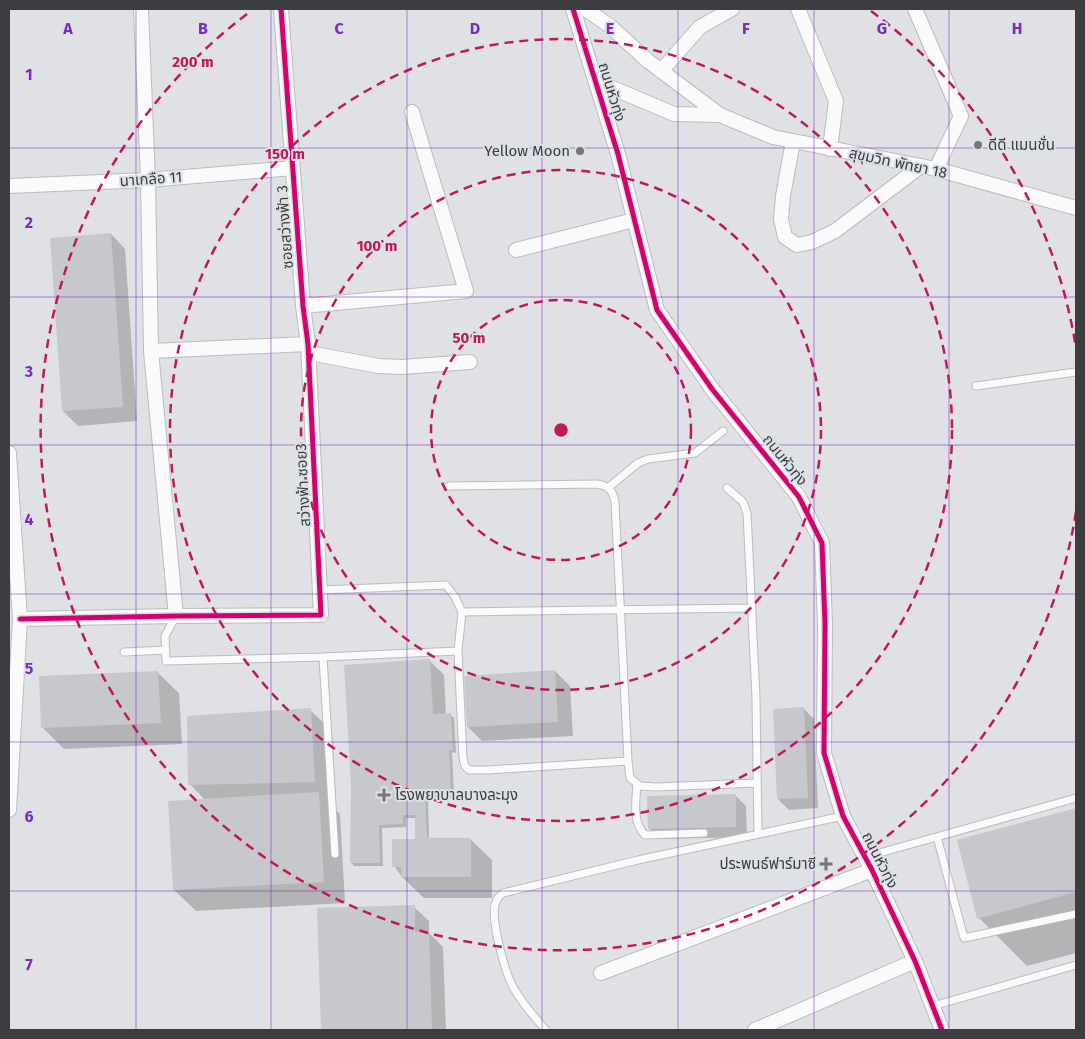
<svg xmlns="http://www.w3.org/2000/svg" width="1085" height="1039" font-family="'Fira Sans','Noto Sans Thai',sans-serif">
  <style>
    .shadow { fill: #0003 }
    .building { fill: #c7c8cb }
    .lines { fill: none; stroke-linecap: round; stroke-linejoin: round }
    .service-casing { stroke: #bbbcbf; stroke-width: 9 }
    .minor-casing { stroke: #bbbcbf; stroke-width: 16 }
    .service { stroke: #fafafb; stroke-width: 7 }
    .minor { stroke: #fafafb; stroke-width: 14 }
    .cycleway-casing { stroke: #dce1e7; stroke-width: 8 }
    .cycleway { stroke: #d6006c; stroke-width: 5 }
    .grid { fill: none; stroke: #7b2cbf; stroke-width: 1; stroke-opacity: 0.55 }
    .ring { fill: none; stroke: #c2185b; stroke-width: 2.5; stroke-dasharray: 9 6 }
    .poi-dot { fill: #747679; stroke: #dce1e7; stroke-width: 2 }
    .labels { text-anchor: middle; stroke-width: 4; stroke-linejoin: round; paint-order: stroke }
    .street-label { font-size: 15px; fill: #3b3d40; stroke: #dce1e7 }
    .poi-label { font-size: 15px; fill: #3b3d40; stroke: #dce1e7; text-anchor: start }
    .grid-label { font-size: 16px; text-anchor: middle; font-weight: bold; fill: #7b2cbf; stroke: #dce1e7; stroke-width: 4; stroke-linejoin: round; paint-order: stroke }
    .centre { fill: #c2185b; stroke: #dce1e7; stroke-width: 2.5 }
    .ring-label { font-size: 15px; text-anchor: middle; font-weight: bold; fill: #c2185b; stroke: #dce1e7; stroke-width: 4; stroke-linejoin: round; paint-order: stroke }
  </style>
  <rect width="100%" height="100%" fill="#dfe1e4"/>
  <!-- shadow -->
  <path class="shadow" d="M111 234 125 249 137 421 78 426 63 411Z
    M429 660 444 675 446 715 450 714 454 718 456 753 452 752 454 795H451V798H428L429 840 470 839 492 860V898H424L402 877 394 866 417 840 416 818H406V827L382 828 383 866H354L351 862Z
    M555 671 570 686 573 736 482 741 468 727Z
    M157 672 179 693 182 744 64 749 42 727Z
    M803 708 814 719 818 808 789 810 778 799Z
    M310 710 332 731 336 803H329L340 814 345 903 196 911 174 890 170 802 205 800 190 784Z
    M735 795 746 806 747 837 660 839 649 828Z
    M1076 809V953L1027 966 979 918 958 840Z
    M414 907 429 921V933L443 947 446 1030H322L319 910Z"/>
  <!-- building -->
  <path class="building" d="M111 233 123 407 62 411 50 238Z
    M430 659 433 714 451 713 453 750H449L451 792 425 795 427 838H471V877H401V867H392V839H415V815H403V824L379 825 380 863H350L351 785 344 665Z
    M555 670 558 722 467 727 464 676Z
    M158 671 161 723 41 728 39 676Z
    M804 707 808 798 777 799 773 709Z
    M311 708 315 782 188 785 187 716Z
    M319 792 324 882 173 890 168 801Z
    M736 794V827L648 829 647 796Z
    M1076 808V892L977 919 957 840Z
    M415 905V932L429 931 432 1030H321L317 908Z"/>
  <g class="lines">
    <!-- service casing -->
    <g class="service-casing">
      <path id="service" d="M976 386 1076 372
        M449 486 597 484C609 486 613 491 615 502L628 761
        M609 487 638 463 648 459 695 453 723 431
        M727 488 743 502 747 513 756 698 758 833
        M321 590 446 585 455 597 462 612 458 651 463 758 465 766 469 770H488L628 761 630 778 640 786 656 787 757 783
        M462 612 752 608
        M176 616 165 636 166 661 323 657 335 854
        M124 652 166 650
        M323 657 458 651
        M637 784C636 800 632 823 645 835L704 833
        M937 837 964 938 1076 914
        M865 857 1076 798
        M933 1006 1076 965
        M546 1030C534 1017 522 1003 513 987 505 972 491 922 495 905 496 900 499 896 503 893L638 860 843 816"/>
    </g>
    <!-- minor casing -->
    <g class="minor-casing">
      <path id="minor" d="M141 9 148 180 151 351 176 616
        M573 9 618 154 657 310 712 389 799 497 822 543 825 624 824 753 843 816 872 870 915 961 942 1030
        M585 9 610 26 648 61 720 115 773 137 936 169 1076 208
        M798 9 836 101 830 149
        M915 9 961 116 936 169
        M661 71 700 27 732 9
        M596 81 674 114 720 115
        M793 141 783 196 781 219 785 237 797 245 812 242 835 231 921 166
        M9 186 148 180 293 168
        M516 250 634 220
        M303 306 466 291 412 112
        M151 351 308 344
        M309 353 379 366 402 367 470 362
        M9 453 20 619 9 810
        M20 619 176 616 321 615 308 344 303 306 281 9
        M601 973 872 870
        M755 1030 915 961"/>
    </g>
    <!-- service -->
    <use href="#service" class="service"/>
    <!-- minor -->
    <use href="#minor" class="minor"/>
    <!-- cycleway casing -->
    <g class="cycleway-casing">
      <path id="cycleway" d="M573 9 618 154 657 310 712 389 799 497 822 543 825 624 824 753 843 816 872 870 915 961 942 1030
        M20 619 176 616 321 615 308 344 303 306 281 9"/>
    </g>
    <!-- cycleway -->
    <use href="#cycleway" class="cycleway"/>
  </g>
  <!-- grid -->
  <path class="grid" d="M136 9V1030M271 9V1030M407 9V1030M542 9V1030M678 9V1030M814 9V1030M949 9V1030M9 148H1076M9 297H1076M9 445H1076M9 594H1076M9 742H1076M9 891H1076"/>
  <!-- distance rings -->
  <g class="ring">
    <circle cx="561" cy="430" r="130"/>
    <circle cx="561" cy="430" r="260"/>
    <circle cx="561" cy="430" r="391"/>
    <path d="M1076 512A521 521 0 1 1 251 11M871 11A521 521 0 0 1 1076 348"/>
  </g>
  <!-- markers -->
  <g class="poi-dot">
    <circle cx="978" cy="145" r="5"/>
    <circle cx="580" cy="151" r="5"/>
    <path d="M381.5 787.5h5v5h5v5h-5v5h-5v-5h-5v-5h5z"/>
    <path d="M823.5 856.5h5v5h5v5h-5v5h-5v-5h-5v-5h5z"/>
  </g>
  <g class="labels">
    <!-- street labels -->
    <g class="street-label">
      <text transform="translate(612 92) rotate(73)" y="5">ถนนหัวทุ่ง</text>
      <text transform="translate(898 163) rotate(12)" y="5">สุขุมวิท พัทยา 18</text>
      <text transform="translate(151 179) rotate(-4)" y="5">นาเกลือ 11</text>
      <text transform="translate(285 227) rotate(-94)" y="5">ซอยสว่างฟ้า 3</text>
      <text transform="translate(785 460) rotate(51)" y="5">ถนนหัวทุ่ง</text>
      <text transform="translate(303 485) rotate(-93)" y="5">สว่างฟ้า ซอย3</text>
      <text transform="translate(880 860) rotate(63)" y="5">ถนนหัวทุ่ง</text>
    </g>
    <!-- poi labels -->
    <g class="poi-label">
      <text x="988" y="150">ดีดี แมนชั่น</text>
      <text x="570" y="156" text-anchor="end">Yellow Moon</text>
      <text x="395" y="800">โรงพยาบาลบางละมุง</text>
      <text x="816" y="869" text-anchor="end">ประพนธ์ฟาร์มาซี</text>
    </g>
  </g>
  <g class="grid-label">
    <text x="68" y="34">A</text>
    <text x="203" y="34">B</text>
    <text x="339" y="34">C</text>
    <text x="475" y="34">D</text>
    <text x="610" y="34">E</text>
    <text x="746" y="34">F</text>
    <text x="882" y="34">G</text>
    <text x="1017" y="34">H</text>
    <text x="29" y="80">1</text>
    <text x="29" y="228">2</text>
    <text x="29" y="377">3</text>
    <text x="29" y="525">4</text>
    <text x="29" y="674">5</text>
    <text x="29" y="822">6</text>
    <text x="29" y="970">7</text>
  </g>
  <circle cx="561" cy="430" r="8" class="centre"/>
  <g class="ring-label">
    <text x="193" y="67">200 m</text>
    <text x="285" y="159">150 m</text>
    <text x="377" y="251">100 m</text>
    <text x="469" y="343">50 m</text>
  </g>
  <!-- border -->
  <rect width="1085" height="1039" fill="none" stroke="#3b3d40" stroke-width="20"/>
</svg>
